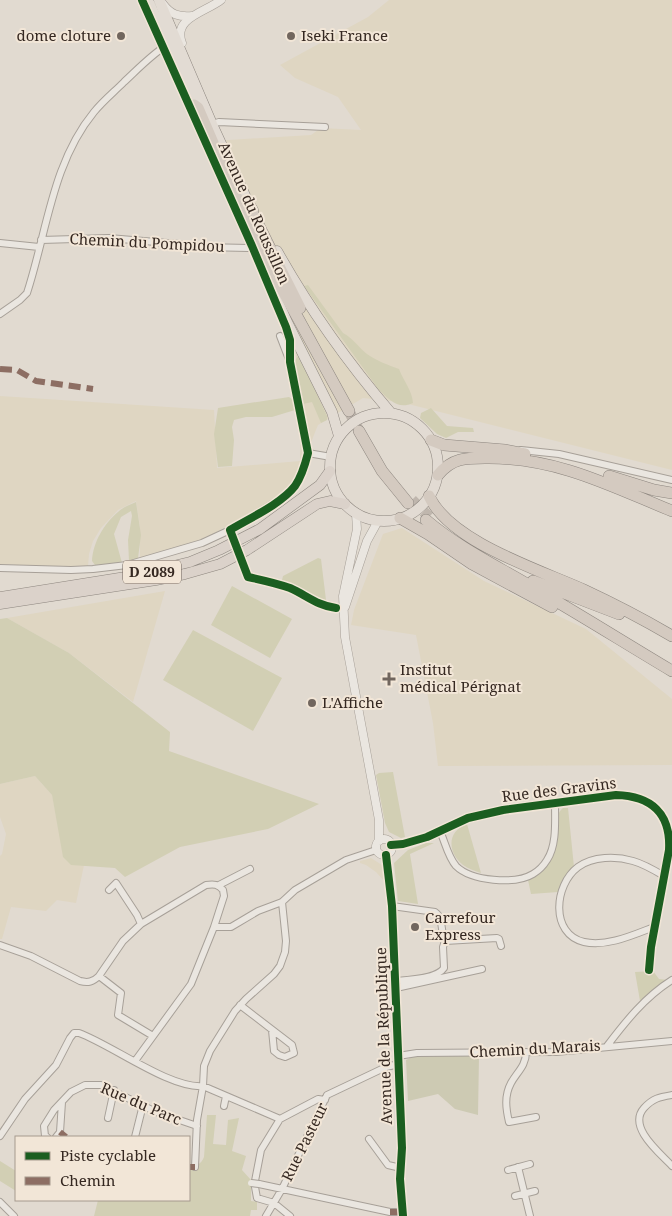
<svg xmlns="http://www.w3.org/2000/svg" width="672" height="1216" font-family="'Noto Serif',serif">
  <style>
    .farmland { fill: #dfd6c2 }
    .green { fill: #d2cfb4 }
    .cemetery { fill: #cdcab3 }
    .lines { fill: none; stroke-linecap: round; stroke-linejoin: round }
    .motorway-tunnel { stroke: #bfb6ad; stroke-width: 11; stroke-dasharray: 11 5.5; stroke-linecap: butt }
    .minor-casing { stroke: #a7a098; stroke-width: 8 }
    .tertiary-casing { stroke: #a7a098; stroke-width: 9 }
    .primary-casing { stroke: #8d867f; stroke-width: 11 }
    .trunk-casing { stroke: #8d867f; stroke-width: 11 }
    .motorway-casing { stroke: #8d867f; stroke-width: 12 }
    .minor { stroke: #eae6e0; stroke-width: 6 }
    .tertiary { stroke: #eae6e0; stroke-width: 8 }
    .primary { stroke: #e2dbd3; stroke-width: 10 }
    .trunk { stroke: #dbd2ca; stroke-width: 10 }
    .motorway { stroke: #d4cac0; stroke-width: 11 }
    .minor-bridge-casing { stroke: #a7a098; stroke-width: 8; stroke-linecap: butt }
    .minor-bridge { stroke: #eae6e0; stroke-width: 6 }
    .quiet { stroke: #8d6e63; stroke-width: 6; stroke-dasharray: 12 6; stroke-linecap: butt }
    .cycleway-casing { stroke: #f2e6d7; stroke-width: 11 }
    .cycleway { stroke: #1b5e20; stroke-width: 8 }
    .poi-dot { fill: #71665e; stroke: #f2e6d7; stroke-width: 2 }
    .labels { text-anchor: middle; stroke-width: 4; stroke-linejoin: round; paint-order: stroke }
    .shield { fill: #f2e6d7; stroke: #6e6158; stroke-width: 1 }
    .shield-label { font-size: 14px; font-weight: bold; fill: #352821 }
    .poi-label { font-size: 15px; fill: #352821; stroke: #f2e6d7; text-anchor: start }
    .street-label { font-size: 15px; fill: #352821; stroke: #f2e6d7 }
  </style>
  <rect width="100%" height="100%" fill="#e1dad0"/>
  <!-- farmland -->
  <path class="farmland" d="M389 0H672V470L400 402 363 398 318 425 297 477 284 494 204 539 140 558V527L136 501 118 510 101 528 93 541 89 554 88 566H36L0 564V396L214 410 217 468 300 461 301 394 292 330 213 141 311 135 321 128 361 130 338 97 295 78 280 65 368 17Z
    M402 528 484 581 586 629 672 699V765L438 766 433 723 416 635 351 625 354 610 383 534Z
    M165 591 133 702 69 653 7 618Z
    M35 776 52 795 64 857 72 865H84L76 903 57 900 46 911 11 907 2 939H0V856L2 854 6 834 0 817V784Z
    M371 858 382 865 384 881 376 872 366 865 360 863V861Z"/>
  <!-- green -->
  <path class="green" d="M308 285 343 333C353 338 358 347 367 354 377 361 388 365 399 369 404 382 412 390 413 403 398 410 390 400 379 390L304 286Z
    M299 355 327 416V420L321 423 312 402 303 404 293 363Z
    M289 397 292 399 295 410 272 417H246L234 420 232 427 234 440 232 466 218 467 214 434 218 408Z
    M431 408 447 426 473 428 474 432H458L446 438 437 434 420 418 421 413Z
    M136 502 141 535 138 558 129 561 128 540 132 516 131 511 121 517 114 534 122 563 95 565 92 561C93 542 104 524 118 512 123 507 130 505 136 502Z
    M318 558 321 559 326 600 313 597 283 582 282 580 283 576Z
    M232 586 292 619 270 658 211 625Z
    M7 618 69 653 170 732 169 751 319 804 268 829 180 847 125 877 115 868 71 865 63 857 52 795 35 776 0 784V619Z
    M193 630 282 678 253 731 163 680Z
    M393 772 405 837 401 838 389 832 385 823 376 775 379 773Z
    M563 808H568L574 867 564 878 558 892 531 894 528 880C539 874 550 866 553 854 557 842 552 816 563 808Z
    M467 824 481 873C475 871 469 869 463 865 447 852 447 831 467 824Z
    M426 843H434L410 854 418 904 398 901 394 863 408 850Z
    M653 971 659 979 668 980 640 1001 635 972Z
    M207 1115H216L213 1144 226 1145 228 1120 239 1118 232 1151 246 1156 242 1170 251 1180V1201L257 1202V1210H251L250 1216H94L98 1200H189V1167C197 1166 201 1164 204 1157Z
    M0 1161 16 1171V1191L0 1181Z"/>
  <!-- cemetery -->
  <path class="cemetery" d="M416 1055 479 1056 478 1115 455 1109 438 1094 408 1101 406 1060Z"/>
  <g class="lines">
    <!-- motorway-tunnel -->
    <path class="motorway-tunnel" d="M349 411 359 431
      M412 500 429 517"/>
    <!-- minor casing -->
    <g class="minor-casing">
      <path id="minor" d="M212 124 219 122 325 127
        M41 240 109 238 179 244 202 247 249 248 253 246
        M0 243 39 247
        M0 314 20 300 27 293C47 232 52 163 94 112 103 101 114 92 124 82 138 69 151 55 167 45
        M521 450 559 454 672 480
        M308 453 331 457
        M0 568 71 570 93 569 127 565 202 543 230 530 285 496 299 479 308 453 290 362 280 336
        M440 831C445 842 448 857 456 866 471 881 515 885 533 874 538 871 544 865 547 860 557 845 555 821 555 803
        M391 845 403 844 427 837 468 818 503 810 616 795C651 796 671 813 669 850L651 947 649 970
        M219 885 250 869
        M109 890 116 883 137 915 141 924
        M392 906 435 912C444 918 440 931 445 941L443 947 444 968C437 979 408 980 395 981
        M654 927C633 935 607 947 584 942 550 934 554 885 578 867 593 856 616 856 633 861 644 864 654 870 664 876
        M445 941 497 938 499 939 501 946
        M0 945 31 956 80 981C88 983 93 982 99 976L121 993 118 1015 153 1036
        M99 976 123 941 141 924 206 885C214 884 218 884 223 890L224 896 214 927
        M396 988 482 969
        M240 1005 292 1045 294 1053 285 1057 279 1055 274 1051 272 1030
        M607 1046C626 1021 645 997 672 980
        M526 1052C526 1066 517 1072 511 1083 504 1096 506 1109 509 1122L536 1117
        M398 1056 417 1053 556 1052 672 1041
        M135 1061 191 984 214 927H231L258 911 282 902 295 890 346 860 376 850
        M672 1095C660 1097 653 1098 644 1108 627 1127 660 1153 672 1166
        M224 1106 226 1096
        M108 1118 114 1090
        M280 1119 318 1099 325 1100
        M0 1136 25 1099 56 1065 70 1038 74 1033H79C112 1045 170 1089 203 1086L280 1119
        M47 1137 45 1136 44 1126 54 1110 71 1092 85 1085H101L156 1112 197 1126
        M56 1137 60 1132 62 1102
        M135 1137 143 1105
        M369 1139 388 1165 401 1168
        M195 1167 197 1120 203 1086 204 1066 210 1051 235 1011 246 999 274 974 280 966 285 952 286 941 282 902
        M518 1167 530 1216
        M508 1170 530 1164
        M255 1181 261 1150 280 1119
        M259 1184 390 1212H402
        M255 1187 257 1198 274 1203 290 1216
        M515 1196 535 1191
        M0 1202 14 1216
        M266 1216 282 1189 327 1095 386 1067 399 1064"/>
    </g>
    <!-- tertiary casing -->
    <g class="tertiary-casing">
      <path id="tertiary" d="M163 4C171 15 179 17 192 16
        M182 43C172 18 206 12 221 0
        M356 514 357 529 343 596 345 637 379 820V841
        M345 607 367 541 378 521
        M376 847a8 8 0 1 1 16 0a8 8 0 1 1-16 0Z
        M386 855 392 906 402 1148 400 1179 403 1216"/>
    </g>
    <!-- primary casing -->
    <g class="primary-casing">
      <path id="primary" d="M148 0 197 113
        M159 0 212 124 249 204 253 210
        M254 248 287 322 332 412 339 436
        M277 251C309 308 348 363 391 413
        M330 467a54 54 0 1 1 108 0a54 54 0 1 1-108 0Z"/>
    </g>
    <!-- trunk casing -->
    <g class="trunk-casing">
      <path id="trunk" d="M0 597 132 576 190 562 219 550 260 529 320 485 330 471
        M0 604 156 580 185 574 220 564 247 550 317 504 330 501 345 504"/>
    </g>
    <!-- motorway casing -->
    <g class="motorway-casing">
      <path id="motorway" d="M194 105 198 108 255 240 349 411
        M249 204 253 214 300 308
        M359 431 382 471 408 503
        M431 440 444 445 505 450 525 454
        M438 475C453 457 467 458 489 458 558 458 611 486 672 511
        M609 476 654 490 672 493
        M429 496C450 542 540 570 584 590 614 604 643 619 672 636
        M400 518 428 534 472 564 552 607
        M426 520C459 548 495 565 532 587 579 614 625 643 672 671
        M533 581 619 614"/>
    </g>
    <!-- minor -->
    <use href="#minor" class="minor"/>
    <!-- tertiary -->
    <use href="#tertiary" class="tertiary"/>
    <!-- primary -->
    <use href="#primary" class="primary"/>
    <!-- trunk -->
    <use href="#trunk" class="trunk"/>
    <!-- motorway -->
    <use href="#motorway" class="motorway"/>
    <!-- minor-bridge casing -->
    <g class="minor-bridge-casing">
      <path id="minor-bridge" d="M251 1183 259 1184"/>
    </g>
    <!-- minor-bridge -->
    <use href="#minor-bridge" class="minor-bridge"/>
    <!-- quiet -->
    <path class="quiet" d="M0 369 17 370 36 381 93 389
      M60 1132 66 1137
      M189 1167H195
      M390 1212H402"/>
    <!-- cycleway casing -->
    <g class="cycleway-casing">
      <path id="cycleway" d="M142 0 252 246 286 327 290 340V362L308 453C305 465 302 476 295 486 281 504 250 518 230 530L248 577C262 580 276 583 290 588 306 595 318 606 336 608
        M391 845 403 844 427 837 468 818 503 810 616 795C651 796 671 813 669 850L651 947 649 970
        M386 855 392 906 402 1148 400 1179 403 1216"/>
    </g>
    <!-- cycleway -->
    <use href="#cycleway" class="cycleway"/>
  </g>
  <!-- markers -->
  <g class="poi-dot">
    <circle cx="121" cy="36" r="5"/>
    <circle cx="291" cy="36" r="5"/>
    <path d="M386.5 671.5h5v5h5v5h-5v5h-5v-5h-5v-5h5z"/>
    <circle cx="312" cy="703" r="5"/>
    <circle cx="415" cy="927" r="5"/>
  </g>
  <g class="labels">
    <!-- shield labels -->
    <rect class="shield" x="123" y="560.5" width="58" height="23" rx="4"/>
    <g class="shield-label">
      <text x="152" y="577">D 2089</text>
    </g>
    <!-- poi labels -->
    <g class="poi-label">
      <text x="111" y="41" text-anchor="end">dome cloture</text>
      <text x="301" y="41">Iseki France</text>
      <text x="400" y="675">Institut<tspan x="400" dy="17">médical Pérignat</tspan></text>
      <text x="322" y="708">L'Affiche</text>
      <text x="425" y="923">Carrefour<tspan x="425" dy="17">Express</tspan></text>
    </g>
    <!-- street labels -->
    <g class="street-label">
      <text transform="translate(254 213) rotate(66)" y="5">Avenue du Roussillon</text>
      <text transform="translate(147 243) rotate(3)" y="5">Chemin du Pompidou</text>
      <text transform="translate(559 790) rotate(-7)" y="5">Rue des Gravins</text>
      <text transform="translate(384 1036) rotate(-92)" y="5">Avenue de la République</text>
      <text transform="translate(535 1049) rotate(-3)" y="5">Chemin du Marais</text>
      <text transform="translate(141 1104) rotate(23)" y="5">Rue du Parc</text>
      <text transform="translate(305 1142) rotate(-64)" y="5">Rue Pasteur</text>
    </g>
  </g>
  <!-- legend -->
  <rect x="15" y="1136" width="175" height="65" fill="#f2e6d7" stroke="#a69a8e"/>
  <rect x="25" y="1152" width="25" height="8" fill="#1b5e20" stroke="#a69a8e"/>
  <text x="60" y="1161" font-size="15" fill="#352821">Piste cyclable</text>
  <rect x="25" y="1177" width="25" height="8" fill="#8d6e63" stroke="#a69a8e"/>
  <text x="60" y="1186" font-size="15" fill="#352821">Chemin</text>
</svg>
